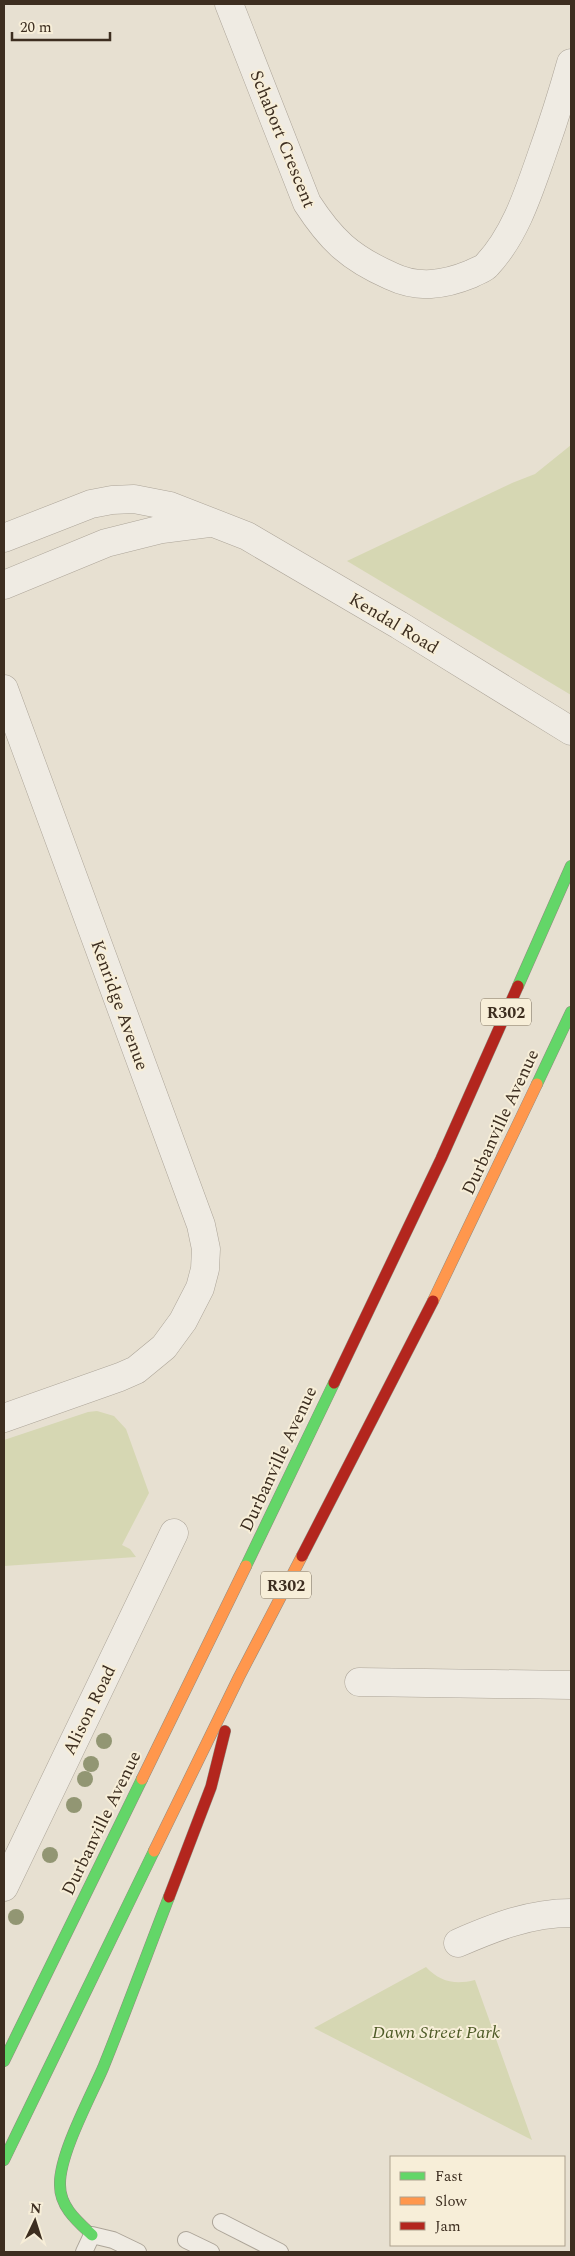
<svg xmlns="http://www.w3.org/2000/svg" width="575" height="2256" font-family="Spectral,serif">
  <style>
    .green { fill: #d6d7b3 }
    .lines { fill: none; stroke-linecap: round; stroke-linejoin: round }
    .lane-casing { stroke: #ada599; stroke-width: 18 }
    .street-casing { stroke: #ada599; stroke-width: 29 }
    .fast-casing { stroke: #928b80; stroke-width: 12 }
    .slow-casing { stroke: #928b80; stroke-width: 12 }
    .jam-casing { stroke: #928b80; stroke-width: 12 }
    .lane { stroke: #efebe3; stroke-width: 16 }
    .street { stroke: #efebe3; stroke-width: 28 }
    .fast { stroke: #63d668; stroke-width: 11 }
    .slow { stroke: #ff974d; stroke-width: 11 }
    .jam { stroke: #b3261e; stroke-width: 11 }
    .tree { fill: #929673 }
    .labels { text-anchor: middle; stroke-width: 4; stroke-linejoin: round; paint-order: stroke }
    .shield { fill: #f7eed8; stroke: #756857; stroke-width: 1 }
    .shield-label { font-size: 16px; font-weight: bold; fill: #3d2e20 }
    .street-label { font-size: 18px; fill: #3d2e20; stroke: #f7eed8 }
    .park-label { font-size: 18px; font-style: italic; fill: #4d5a26; stroke: #f7eed8 }
  </style>
  <rect width="100%" height="100%" fill="#e7e0d1"/>
  <!-- green -->
  <path class="green" d="M571 445V695L347 561 512 483 535 474Z
    M97 1411 114 1416 126 1429 149 1493 122 1545 130 1549 136 1557 4 1566V1440L88 1412Z
    M426 1967C440 1982 455 1985 475 1980L532 2140 314 2028Z"/>
  <g class="lines">
    <!-- lane casing -->
    <g class="lane-casing">
      <path id="lane" d="M221 2222 280 2252
        M186 2240 211 2252
        M84 2252 92 2235 113 2240 138 2252"/>
    </g>
    <!-- street casing -->
    <g class="street-casing">
      <path id="street" d="M229 4 307 203C331 240 350 258 391 276 418 289 444 285 471 274 476 271 484 269 487 265 515 235 528 194 541 157 552 126 562 95 571 63
        M4 538 91 504 112 500 134 499 170 506 247 536 399 625 571 731
        M4 585 106 543 162 529 209 523
        M4 689 201 1225 206 1249 205 1269 200 1288 183 1321 164 1347 136 1370 120 1377 4 1418
        M359 1682 571 1685
        M4 1887 174 1533
        M458 1943C495 1927 530 1913 571 1913"/>
    </g>
    <!-- fast casing -->
    <g class="fast-casing">
      <path id="fast" d="M518 986 571 866
        M537 1084 571 1012
        M246 1566 334 1383
        M4 2061 142 1779
        M4 2160 154 1851
        M92 2235C77 2221 60 2207 60 2185 59 2155 90 2098 103 2068 126 2011 147 1954 169 1897"/>
    </g>
    <!-- slow casing -->
    <g class="slow-casing">
      <path id="slow" d="M433 1301 537 1084
        M142 1779 246 1566
        M154 1851 239 1677 302 1556"/>
    </g>
    <!-- jam casing -->
    <g class="jam-casing">
      <path id="jam" d="M334 1383 441 1159 518 986
        M302 1556 433 1301
        M169 1897 211 1787 225 1731"/>
    </g>
    <!-- lane -->
    <use href="#lane" class="lane"/>
    <!-- street -->
    <use href="#street" class="street"/>
    <!-- fast -->
    <use href="#fast" class="fast"/>
    <!-- slow -->
    <use href="#slow" class="slow"/>
    <!-- jam -->
    <use href="#jam" class="jam"/>
  </g>
  <!-- trees -->
  <g class="tree">
    <circle cx="104" cy="1741" r="8"/>
    <circle cx="91" cy="1764" r="8"/>
    <circle cx="85" cy="1779" r="8"/>
    <circle cx="74" cy="1805" r="8"/>
    <circle cx="50" cy="1855" r="8"/>
    <circle cx="16" cy="1917" r="8"/>
  </g>
  <g class="labels">
    <!-- shield labels -->
    <g class="shield">
      <rect x="481" y="998.5" width="50" height="27" rx="4"/>
      <rect x="261" y="1571.5" width="50" height="27" rx="4"/>
    </g>
    <g class="shield-label">
      <text x="506" y="1018">R302</text>
      <text x="286" y="1591">R302</text>
    </g>
    <!-- street labels -->
    <g class="street-label">
      <text transform="translate(283 139) rotate(68)" y="6">Schabort Crescent</text>
      <text transform="translate(394 623) rotate(31)" y="6">Kendal Road</text>
      <text transform="translate(120 1005) rotate(70)" y="6">Kenridge Avenue</text>
      <text transform="translate(500 1122) rotate(-65)" y="6">Durbanville Avenue</text>
      <text transform="translate(278 1459) rotate(-65)" y="6">Durbanville Avenue</text>
      <text transform="translate(89 1710) rotate(-64)" y="6">Alison Road</text>
      <text transform="translate(101 1823) rotate(-64)" y="6">Durbanville Avenue</text>
    </g>
    <!-- park labels -->
    <g class="park-label">
      <text x="436" y="2038">Dawn Street Park</text>
    </g>
  </g>
  <!-- border -->
  <rect width="575" height="2256" fill="none" stroke="#3d2e20" stroke-width="10"/>
  <!-- legend -->
  <rect x="390" y="2156" width="175" height="90" fill="#f7eed8" stroke="#ada18e"/>
  <rect x="400" y="2172" width="25" height="8" fill="#63d668" stroke="#ada18e"/>
  <text x="435" y="2181" font-size="15" fill="#3d2e20">Fast</text>
  <rect x="400" y="2197" width="25" height="8" fill="#ff974d" stroke="#ada18e"/>
  <text x="435" y="2206" font-size="15" fill="#3d2e20">Slow</text>
  <rect x="400" y="2222" width="25" height="8" fill="#b3261e" stroke="#ada18e"/>
  <text x="435" y="2231" font-size="15" fill="#3d2e20">Jam</text>
  <!-- north arrow -->
  <g transform="translate(35 2221) rotate(4)" stroke="#f7eed8" stroke-width="4" paint-order="stroke">
  <path d="M0-4L9 19L0 12L-9 19Z" fill="#3d2e20"/>
  <text y="-8" font-size="14" font-weight="bold" text-anchor="middle" fill="#3d2e20">N</text>
  </g>
  <!-- scale -->
  <path d="M12 32v8h98v-8" fill="none" stroke="#3d2e20" stroke-width="2.5"/>
  <text x="20" y="32" font-size="15" fill="#3d2e20" stroke="#f7eed8" stroke-width="4" paint-order="stroke">20 m</text>
</svg>
